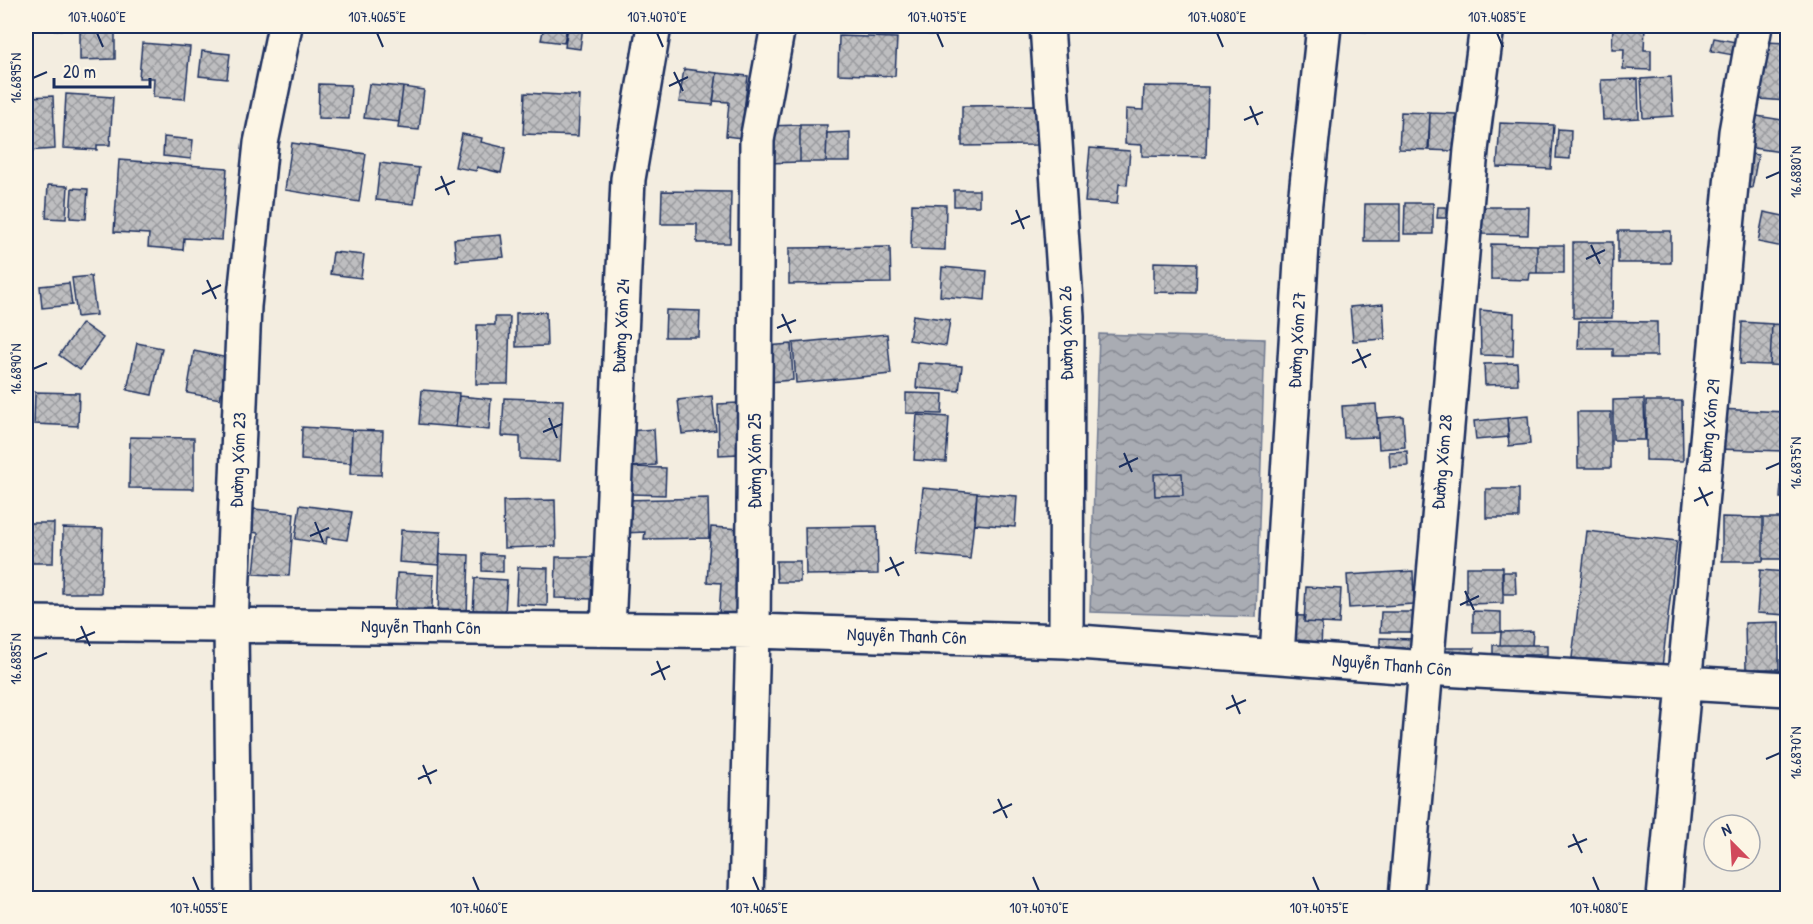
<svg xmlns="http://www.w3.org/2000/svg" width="1813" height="924" font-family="'Patrick Hand',sans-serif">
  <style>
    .water { fill: url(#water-waves); stroke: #707a91; stroke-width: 1.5 }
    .building { fill: url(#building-cross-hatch); stroke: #1b2f5e; stroke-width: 1.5 }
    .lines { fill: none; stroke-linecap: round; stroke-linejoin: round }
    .minor-casing { stroke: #1b2f5e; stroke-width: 38 }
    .minor { stroke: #fcf5e5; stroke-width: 33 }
    .ticks { fill: none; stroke: #1b2f5e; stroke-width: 2 }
    .labels { text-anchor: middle; stroke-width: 4.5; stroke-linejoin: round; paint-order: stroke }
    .street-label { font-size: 18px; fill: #1b2f5e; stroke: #fcf5e5 }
    .neatline { fill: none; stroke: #1b2f5e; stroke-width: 2 }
    .ticks-label { font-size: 15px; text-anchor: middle; fill: #1b2f5e }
  </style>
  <defs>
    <pattern id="water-waves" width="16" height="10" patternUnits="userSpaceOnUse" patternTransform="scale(1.5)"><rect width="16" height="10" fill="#a9acb3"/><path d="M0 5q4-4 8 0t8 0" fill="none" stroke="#898c95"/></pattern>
    <pattern id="building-cross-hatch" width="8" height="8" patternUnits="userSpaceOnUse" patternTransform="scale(1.5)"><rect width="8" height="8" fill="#bebec0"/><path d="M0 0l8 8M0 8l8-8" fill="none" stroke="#9a9b9f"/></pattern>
  </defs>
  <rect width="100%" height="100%" fill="#f3ede0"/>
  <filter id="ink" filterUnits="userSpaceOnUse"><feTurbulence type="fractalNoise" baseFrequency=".0167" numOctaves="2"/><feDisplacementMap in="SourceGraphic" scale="12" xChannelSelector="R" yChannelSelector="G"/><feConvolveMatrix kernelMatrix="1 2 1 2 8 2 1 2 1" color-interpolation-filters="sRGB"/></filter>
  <g filter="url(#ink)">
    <!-- water -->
    <path class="water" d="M1099 334 1265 339 1256 617 1090 612Z"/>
    <!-- building -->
    <path class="building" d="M46 26H115V59L80 60V29L46 30Z
      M544 26H567L564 43 541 40Z
      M568 26H583L580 49 565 47Z
      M922 26H942L941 35 921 34Z
      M1354 26H1408V33L1353 31Z
      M1414 26H1443V31L1415 33Z
      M1443 26H1471V29L1443 31Z
      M1613 26H1645L1644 50H1651V70L1623 69 1624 49H1612Z
      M839 36 897 38 895 76 838 74Z
      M1714 38 1736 42 1733 55 1711 51Z
      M1765 42 1788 43V101L1760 99Z
      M142 43 190 47 185 99 153 97 154 78H139Z
      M202 51 230 54 227 79 199 76Z
      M684 69 717 73 713 105 679 102Z
      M717 73 748 76 741 138 726 136 729 102 713 101Z
      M1671 77 1673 116 1643 118 1641 79Z
      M1638 79 1639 118 1603 120 1601 80Z
      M319 84 351 85 349 119 318 118Z
      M369 84 403 87 399 122 364 118Z
      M1144 86 1208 87 1206 157 1142 156V145L1125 144 1126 109 1143 110Z
      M403 87 424 90 419 130 398 128Z
      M525 93 580 96 578 136 523 134Z
      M66 94 113 97 110 145H97V150L63 148Z
      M53 96 55 149 26 151V97Z
      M1037 105V145L962 146V106Z
      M1401 112 1430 113 1429 150 1399 149Z
      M1430 113 1456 114 1455 151 1428 150Z
      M1757 116 1788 121V153L1746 147 1748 133 1754 134Z
      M1500 123 1554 125 1551 169 1497 167Z
      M800 125V162L766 163V126Z
      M800 125H827L826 162H800Z
      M1558 129 1571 130 1570 159 1556 158Z
      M850 132V162H826L827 133Z
      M462 134 482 138 481 142 506 148 501 173 477 167 476 171 455 167Z
      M164 137 193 140 191 159 163 156Z
      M292 143 366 154 359 202 285 190Z
      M1090 148 1130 151 1127 185 1119 184 1117 204 1085 202Z
      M1745 153 1758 155 1752 188 1740 186Z
      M119 160 227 168 222 240 184 238 183 250 148 247 149 234 114 232Z
      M380 163 419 168 414 204 376 200Z
      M48 185 68 186 66 219 46 218Z
      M72 188 88 189 86 219 70 218Z
      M954 190H979V206H954Z
      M662 191 731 192 730 243H697V224H661Z
      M1405 203H1433V234H1404Z
      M912 204 946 205 945 250 911 249Z
      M1365 204H1400V241H1364Z
      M1438 207H1446V218H1437Z
      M1483 207H1529L1528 235 1482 234Z
      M1764 212 1788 217V248L1758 242Z
      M1618 231H1671V263H1618Z
      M501 235 504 257 456 261 454 239Z
      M1573 242H1613L1612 318H1573Z
      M1491 244 1537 245V273H1530L1529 280 1491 279Z
      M1537 245H1564V273H1537Z
      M890 247 891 283 789 284V248Z
      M333 252 364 255 361 278 330 274Z
      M1154 262 1197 263 1196 293 1154 292Z
      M942 267 987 271 985 300 940 296Z
      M91 276 96 315 77 317 72 278Z
      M69 283 72 305 42 308 40 286Z
      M1383 304 1385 339 1353 341 1350 307Z
      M666 310 700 311 699 337H665Z
      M1480 310 1514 313 1513 356 1481 355Z
      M546 312 547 346 516 347V313Z
      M913 315 950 320 946 346 909 340Z
      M495 317H510L508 384H476L477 325H495Z
      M1579 321 1657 322V356H1613V349H1578Z
      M1742 322 1772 324 1770 365 1740 364Z
      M82 323 103 338 80 370 59 355Z
      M1772 324 1788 325V366L1770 365Z
      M887 334 891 374 796 383 793 343Z
      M137 343 162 348 152 395 127 390Z
      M791 344 793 380 769 382 766 346Z
      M194 351 228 358 220 399 187 393Z
      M918 363 962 366 959 391 916 388Z
      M1517 363 1518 384 1485 385 1484 364Z
      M422 390 459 393 456 427 419 424Z
      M35 392 79 393 78 426 34 424Z
      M906 393 943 394 942 414 906 413Z
      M459 396 491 399 489 430 456 427Z
      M712 396 716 430 682 434 678 400Z
      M504 398 563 400 560 461 520 459V437L502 436Z
      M1644 399 1645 440H1613V400Z
      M1646 401H1682L1683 461 1646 460Z
      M738 403 739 454 719 455 718 404Z
      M1376 404 1378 437 1344 438 1342 406Z
      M1717 409 1786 412 1784 451 1716 449Z
      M1577 412H1611V468H1578Z
      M917 415 949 417 946 462 914 460Z
      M1403 416 1405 447 1379 449 1377 418Z
      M1528 416 1530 444 1509 446 1507 418Z
      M1507 418 1509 437 1476 440 1474 421Z
      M1786 426H1788V452L1784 451Z
      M302 427 352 430 351 463 301 460Z
      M654 429 656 465 631 467 629 431Z
      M352 430 383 431 381 475 350 474Z
      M130 437 194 438V489L129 488Z
      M1407 451 1408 466 1390 467 1389 452Z
      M1783 456H1788V498H1780Z
      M631 467 666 468 665 495 631 494Z
      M1182 473 1183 495 1155 496 1154 474Z
      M923 488 977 493 970 559 916 554Z
      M1486 489H1519V518H1486Z
      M977 493 1017 496 1015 527 975 524Z
      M708 498 709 538 644 539 645 532 624 533V500Z
      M555 500 556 546 504 548 503 501Z
      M300 505 352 512 347 540 327 537 326 544 295 539Z
      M254 509 294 513 289 576 254 574 258 533 252 532Z
      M1722 517 1763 518V561H1722Z
      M1763 518H1788V559H1763Z
      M26 523H54L53 563H26Z
      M877 526 878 574 806 575 805 527Z
      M711 527 742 529 735 616 719 614 721 583 707 582Z
      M63 528 103 529 101 593H62Z
      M401 530 441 532 439 565 399 562Z
      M1587 531 1677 541 1662 667 1572 658Z
      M440 554 469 555 467 615 438 614Z
      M482 554 503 555V572L482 571Z
      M556 557H595L594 599 555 598Z
      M776 561H800V582H777Z
      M518 567 548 568 547 606 516 604Z
      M1466 567H1503V603L1466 604Z
      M1760 570 1788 572V615L1757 613Z
      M1413 571 1414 604 1349 608 1347 575Z
      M1502 572H1515L1516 594H1503Z
      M397 573 434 575 431 620 394 617Z
      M475 578 507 580 505 613 473 612Z
      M1306 587 1341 589 1339 624 1304 622Z
      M1473 611 1501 612V632H1473Z
      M1381 612H1413V632H1380Z
      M1283 615 1305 616 1304 622 1322 623 1321 650 1282 648Z
      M1779 622V669H1746L1745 623Z
      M1533 631 1532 645H1500L1501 632Z
      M1380 638 1413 639V656L1380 655Z
      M1493 645H1547V655H1493Z
      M1438 648H1474V656H1438Z"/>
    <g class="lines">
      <!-- minor casing -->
      <g class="minor-casing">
        <path id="minor" d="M1047 26 1067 316 1066 641
          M26 623 753 631 1066 641 1426 668 1788 689
          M608 629 628 179 654 26
          M1277 656 1304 212 1324 26
          M234 898 231 625 244 306 261 143 285 26
          M746 898 753 631 757 140 778 26
          M1406 898 1471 150 1487 26
          M1664 898 1736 132 1755 26"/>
      </g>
      <!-- minor -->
      <use href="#minor" class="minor"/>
    </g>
  </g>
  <!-- ticks -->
  <path class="ticks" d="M97 33 103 47M377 33 383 47M657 33 663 47M937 33 943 47M1217 33 1223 47M1497 33 1503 47M674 72 683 91M33 78 47 72M669 86 688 77M1250 106 1258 125M1244 120 1263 112M441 176 449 195M1766 178 1780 172M435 190 455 181M1016 210 1024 229M1011 224 1030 216M1591 245 1600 264M1586 259 1605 250M207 280 216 299M202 294 221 285M782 314 791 333M777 328 796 320M1357 349 1366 368M1352 363 1371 354M33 369 47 363M549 418 557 438M543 432 562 424M1124 453 1132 472M1119 467 1138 458M1766 469 1780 463M1699 487 1708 506M1694 501 1713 492M315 522 323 542M310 536 329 528M890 557 899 576M885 571 904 562M1465 591 1474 610M1460 605 1479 596M81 626 90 646M76 640 95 632M33 659 47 653M657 661 665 680M651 675 670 666M1232 695 1240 714M1226 709 1246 700M1766 759 1780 753M423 765 431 784M418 779 437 770M998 799 1007 818M993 813 1012 804M1573 834 1582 853M1568 847 1587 839M193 877 199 891M473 877 479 891M753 877 759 891M1033 877 1039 891M1313 877 1319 891M1593 877 1599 891"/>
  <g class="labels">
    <!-- street labels -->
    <g class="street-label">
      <text transform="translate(621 326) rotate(-87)" y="6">Đường Xóm 24</text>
      <text transform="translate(1066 333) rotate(-91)" y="6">Đường Xóm 26</text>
      <text transform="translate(1297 340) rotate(-87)" y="6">Đường Xóm 27</text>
      <text transform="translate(1709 426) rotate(-84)" y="6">Đường Xóm 29</text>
      <text transform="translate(238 460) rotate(-88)" y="6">Đường Xóm 23</text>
      <text transform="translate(755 461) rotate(-90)" y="6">Đường Xóm 25</text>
      <text transform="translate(1442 462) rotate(-85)" y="6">Đường Xóm 28</text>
      <text transform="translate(421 627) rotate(1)" y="6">Nguyễn Thanh Côn</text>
      <text transform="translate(907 636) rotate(2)" y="6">Nguyễn Thanh Côn</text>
      <text transform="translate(1392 665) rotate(5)" y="6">Nguyễn Thanh Côn</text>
    </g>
  </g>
  <!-- margin -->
  <rect width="1813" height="924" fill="none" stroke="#fcf5e5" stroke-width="66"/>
  <!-- north arrow -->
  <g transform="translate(1732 843) rotate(336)"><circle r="28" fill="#fcf5e5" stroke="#a2a6af" stroke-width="1.5"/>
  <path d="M0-4.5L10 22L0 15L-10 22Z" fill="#d1495b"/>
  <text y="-9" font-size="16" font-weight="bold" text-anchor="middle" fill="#1b2f5e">N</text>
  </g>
  <!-- scale -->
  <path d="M54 78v9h96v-9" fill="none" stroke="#1b2f5e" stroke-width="3"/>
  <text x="63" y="78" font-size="18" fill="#1b2f5e" stroke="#fcf5e5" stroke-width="4.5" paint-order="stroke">20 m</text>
  <rect x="33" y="33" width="1747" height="858" class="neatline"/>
  <g class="ticks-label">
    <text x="97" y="22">107.4060°E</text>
    <text x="377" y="22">107.4065°E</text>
    <text x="657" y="22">107.4070°E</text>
    <text x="937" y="22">107.4075°E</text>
    <text x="1217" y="22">107.4080°E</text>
    <text x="1497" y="22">107.4085°E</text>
    <text transform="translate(16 78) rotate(-90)" y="5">16.6895°N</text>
    <text transform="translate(1796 172) rotate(-90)" y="5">16.6880°N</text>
    <text transform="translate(16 369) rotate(-90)" y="5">16.6890°N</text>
    <text transform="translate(1796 463) rotate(-90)" y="5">16.6875°N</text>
    <text transform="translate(16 659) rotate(-90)" y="5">16.6885°N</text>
    <text transform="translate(1796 753) rotate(-90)" y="5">16.6870°N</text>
    <text x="199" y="913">107.4055°E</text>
    <text x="479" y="913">107.4060°E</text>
    <text x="759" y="913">107.4065°E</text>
    <text x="1039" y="913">107.4070°E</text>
    <text x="1319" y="913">107.4075°E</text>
    <text x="1599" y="913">107.4080°E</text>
  </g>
</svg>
